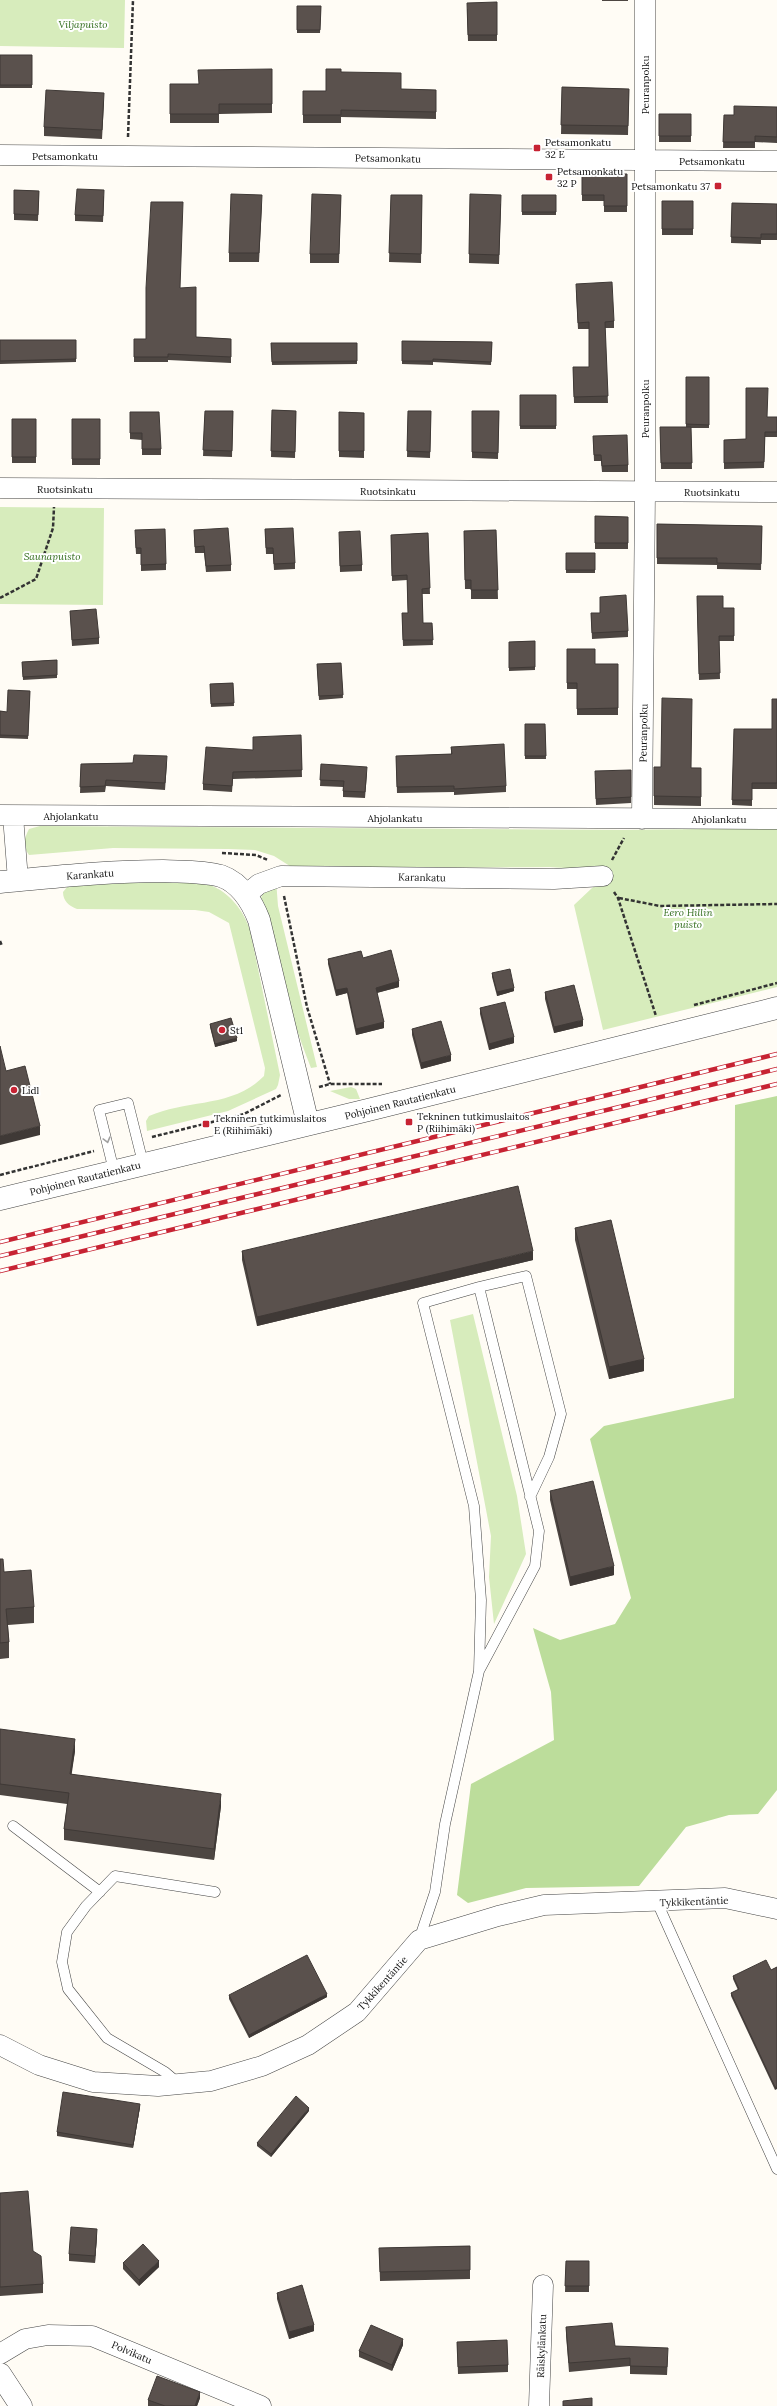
<svg xmlns="http://www.w3.org/2000/svg" width="777" height="2406" font-family="Lora,serif">
  <style>
    .green { fill: #d7ecbc }
    .forest { fill: #bcdd9b }
    .lines { fill: none; stroke-linecap: round; stroke-linejoin: round }
    .service-casing { stroke: #444; stroke-width: 11 }
    .minor-casing { stroke: #444; stroke-width: 21 }
    .tertiary-casing { stroke: #444; stroke-width: 23 }
    .path { stroke: #333; stroke-width: 2.5; stroke-dasharray: 4 2; stroke-linecap: butt }
    .service { stroke: #fff; stroke-width: 10 }
    .minor { stroke: #fff; stroke-width: 20 }
    .tertiary { stroke: #fff; stroke-width: 22 }
    .rail-casing { stroke: #c72333; stroke-width: 4.5 }
    .rail { stroke: #fff; stroke-width: 3; stroke-dasharray: 9; stroke-linecap: butt }
    .wall { fill: #4d4642 }
    .shaded-wall { fill: #3f3936 }
    .building { fill: #5a514d; stroke: #3f3936 }
    .oneway { stroke: #a0a0a0 }
    .poi-dot { fill: #c72333; stroke: #fff; stroke-width: 1.5 }
    .labels { text-anchor: middle; stroke-width: 4; stroke-linejoin: round; paint-order: stroke }
    .park-label { font-size: 10px; font-style: italic; fill: #326d1d; stroke: #fff }
    .street-label { font-size: 10px; fill: #111; stroke: #fff }
    .poi-label { font-size: 10px; fill: #111; stroke: #fff; text-anchor: start }
  </style>
  <rect width="100%" height="100%" fill="#fffcf5"/>
  <!-- green -->
  <path class="green" d="M0 0H125L124 48 0 46Z
    M0 507 104 508 103 605 0 604Z
    M40 826 623 830 777 828V987L603 1030 574 905 592 888 610 878V871L550 867 293 868 274 856 255 850 228 849 113 848 29 855C22 845 24 839 29 829Z
    M276 880 278 906 317 1067 311 1068C289 1013 275 956 261 898L265 888Z
    M128 883C146 883 195 880 210 885 229 892 244 911 250 930L280 1075 278 1085 276 1089 228 1111 147 1131 146 1121 149 1116C187 1099 233 1108 264 1076L265 1068 229 923 209 912 195 910 77 909C69 906 63 901 63 892L68 886Z
    M351 1087 356 1089 360 1099H349L330 1091Z
    M473 1314 517 1496 526 1554 494 1624 489 1577 491 1536 450 1320Z"/>
  <!-- forest -->
  <path class="forest" d="M777 1096V1790L758 1814 729 1815 686 1827 639 1886 526 1888 468 1903 457 1895 471 1784 554 1740 551 1692 533 1628 560 1640 615 1624 631 1598 590 1439 604 1426 734 1398 735 1105Z"/>
  <g class="lines">
    <!-- service casing -->
    <g class="service-casing">
      <path id="service" d="M114 1171 99 1110 128 1103 143 1163
        M479 1287 526 1276 561 1414 549 1457 530 1497
        M13 1826 100 1892
        M657 1902 777 2169
        M419 1940 435 1892 445 1824 479 1671 481 1600 474 1506 423 1303 479 1287 539 1531 535 1566 479 1671
        M178 2083 165 2072 107 2038 68 1989 62 1962 67 1932 86 1906 115 1876 215 1892"/>
    </g>
    <!-- minor casing -->
    <g class="minor-casing">
      <path id="minor" d="M0 155 777 161
        M0 488 777 492
        M0 815 777 819
        M13 816 18 880
        M642 819 645 492V0
        M246 895 259 884 281 876 554 879 603 876
        M0 2045 39 2065 93 2082 158 2086 211 2081 262 2066 308 2045 357 2012 419 1940 498 1916 544 1905 725 1898 777 1909
        M0 2354 25 2339 48 2335 92 2336 261 2406
        M539 2406 543 2285"/>
    </g>
    <!-- tertiary casing -->
    <g class="tertiary-casing">
      <path id="tertiary" d="M0 882C54 877 108 871 163 871 182 872 202 871 221 876 241 883 252 902 259 920L308 1124
        M0 1199 368 1110 777 1008
        M0 2374 21 2406"/>
    </g>
    <!-- path -->
    <path class="path" d="M128 137 133 0
      M0 598 36 579 53 528 54 507
      M222 853 256 855 268 860
      M612 860 624 838
      M614 892 618 898 656 1016
      M284 896 307 1007 330 1084
      M619 898 660 906 777 904
      M0 941 2 946
      M694 1005 777 983
      M319 1087 330 1084H382
      M152 1137 244 1114 281 1095
      M0 1175 94 1151"/>
    <!-- service -->
    <use href="#service" class="service"/>
    <!-- minor -->
    <use href="#minor" class="minor"/>
    <!-- tertiary -->
    <use href="#tertiary" class="tertiary"/>
    <!-- rail casing -->
    <g class="rail-casing">
      <path id="rail" d="M0 1242 777 1054
        M0 1256 777 1069
        M0 1271 777 1084"/>
    </g>
    <!-- rail -->
    <use href="#rail" class="rail"/>
  </g>
  <!-- wall -->
  <path class="wall" d="M602 0H628V1H602Z
    M497 2V41H468L467 9Z
    M297 6H321L320 33H297Z
    M0 55H32V88H0Z
    M272 69V113L219 114V123H170V84H198Z
    M341 72 401 89 436 90V119L341 117V123H303V91H326Z
    M562 87 629 89 628 135 561 134Z
    M104 102 102 139 44 136V127Z
    M777 107V143L755 142V148H723L724 115H734Z
    M659 114H691V142H659Z
    M582 174H627V212H604V201H582Z
    M14 190 39 191 38 221 14 220Z
    M470 194 501 204 499 264 469 263Z
    M341 195 339 263H310V254Z
    M391 195H422L421 263 389 262Z
    M522 195H556V215H522Z
    M104 196 103 222 75 221V215Z
    M662 201H693V235H662Z
    M732 203 777 204V240H761V244L731 243Z
    M262 204 259 262H229V253Z
    M180 288 196 337 231 339V363L168 360V362H134V339H146Z
    M576 290 614 321V328H605L608 403H574L573 367H589V329H578Z
    M0 340H76V362L0 364Z
    M402 341 492 342 491 365 433 362V365L402 364Z
    M271 343H357V364L272 365Z
    M686 377H709V428H691L692 469H661L660 427H686Z
    M520 395H556V429H520Z
    M272 410 296 411 295 458 271 457Z
    M205 411H233L232 457 203 456Z
    M408 411H431L430 458 407 457Z
    M472 411H499L498 459 472 458Z
    M130 412 161 449V455H142V440L130 439Z
    M339 412 364 413V458L339 457Z
    M767 417H777V437H765L764 468 724 469V440L746 439Z
    M12 419H36V463H12Z
    M72 419H100V465H72Z
    M593 436 628 465V472H602L601 461H594Z
    M595 516 628 517V549H595Z
    M657 524 762 526 761 570 717 569V565L657 564Z
    M265 529 295 563V569L274 570 273 554H266Z
    M194 530 231 565V571L206 572 204 553H195Z
    M496 530 498 599H471V589H465L464 531Z
    M428 533 430 594H422L423 623H432L433 645 403 646 402 613H408L407 580 392 581 391 535Z
    M135 536 166 564V570L141 571V554H136Z
    M339 538 362 565V571L340 572Z
    M566 553H595V573H566Z
    M697 596 723 608H734V641H719L720 679 699 680Z
    M70 611 99 638V644L72 646Z
    M591 613H600L628 631V637L592 639Z
    M535 641V670L509 671V642Z
    M567 649 595 664H618V715H577V689H567Z
    M57 660V678L23 680 22 662Z
    M341 663 343 698 319 700 317 664Z
    M233 683 234 706 211 707 210 684Z
    M30 691 28 739 0 738V711L7 712Z
    M777 699V789H752V806L732 805 734 729H772Z
    M525 724H545L546 759H525Z
    M301 735 302 777 233 779 232 792 203 790V784L253 750Z
    M451 747 506 786V792L454 795V792L397 793 396 756 451 754Z
    M167 762 165 790 106 786 105 792 80 793 81 764Z
    M321 764 367 773 365 798 343 797V787L320 786Z
    M654 767 701 768V806L654 805Z
    M631 770V803L596 805 595 778Z
    M363 958 399 987 377 993 384 1028 356 1035 347 993 336 996 328 964V959Z
    M492 973 514 991 497 996 492 977Z
    M545 992 583 1026 554 1033 545 999Z
    M480 1008 514 1043 489 1050 480 1014Z
    M210 1024 237 1041 215 1047 210 1027Z
    M412 1029 451 1061 421 1069 412 1035Z
    M575 1228 644 1371 609 1379 575 1240Z
    M242 1251 533 1260 257 1326 242 1260Z
    M550 1491 614 1575 570 1586 550 1500Z
    M0 1559 4 1572 34 1607V1623L8 1625 9 1642V1658L0 1659Z
    M0 1729 75 1751 71 1774 221 1806 214 1860 64 1840V1829L67 1804 0 1795Z
    M777 1967 775 2090 731 1996V1993L738 1990 733 1979V1976L771 1970Z
    M229 1995 327 1997 249 2038 229 1999Z
    M140 2107 133 2148 57 2136V2132Z
    M309 2111 271 2157 257 2146V2143Z
    M0 2193 33 2251 43 2284V2293L0 2296Z
    M97 2235 95 2263 69 2261V2254Z
    M470 2246V2279L380 2281 379 2248Z
    M566 2261H589V2292H565Z
    M123 2263 159 2267 139 2286 123 2269Z
    M277 2293 314 2331 289 2339 277 2299Z
    M566 2327 615 2346 668 2356 667 2375 630 2374V2366L569 2372 566 2335Z
    M457 2342 508 2365V2372L458 2374Z
    M403 2345 392 2371 359 2357V2351Z
    M200 2398 197 2406H148V2400Z"/>
  <!-- shaded-wall -->
  <path class="shaded-wall" d="M399 981V987L376 993V988Z
    M347 988V993L336 996V990Z
    M514 988V991L497 996V992Z
    M583 1020V1026L554 1033V1027Z
    M384 1022V1028L356 1035V1029Z
    M514 1037V1043L489 1050V1044Z
    M237 1038V1041L215 1047V1044Z
    M451 1055V1061L421 1069V1063Z
    M40 1126V1135L0 1145V1136Z
    M533 1251V1260L257 1326V1317Z
    M644 1359V1371L609 1379V1367Z
    M614 1566V1575L570 1586V1577Z
    M75 1739V1751L70 1786V1774Z
    M221 1794V1806L214 1860V1849Z
    M327 1994V1997L249 2038V2035Z
    M777 2086V2089L775 2090V2087Z
    M140 2104V2107L133 2148V2145Z
    M309 2108V2111L271 2157V2154Z
    M97 2229V2235L95 2263V2256Z
    M159 2261V2267L139 2286V2280Z
    M314 2325V2331L289 2339V2332Z
    M403 2339V2345L392 2371V2365Z
    M200 2392V2398L197 2406H195Z"/>
  <!-- building -->
  <path class="building" d="M497 2V35H468L467 3Z
    M297 6H321L320 30H297Z
    M0 55H32V85H0Z
    M272 69V104H219V114H170V84H199L198 70Z
    M326 69H341V72L401 73V89L436 90V112L341 110V115H303V91H326Z
    M562 87 629 89 628 126 561 125Z
    M46 90 104 93 102 130 44 127Z
    M734 106 777 107V137L755 136V142H723L724 115H734Z
    M659 114H691V136H659Z
    M582 174H627V206H604V195H582Z
    M77 189 104 190 103 216 75 215Z
    M14 190 39 191 38 215 14 214Z
    M231 194 262 195 259 253H229Z
    M312 194 341 195 339 254H310Z
    M470 194 501 195 499 255 469 254Z
    M391 195H422L421 254 389 253Z
    M522 195H556V212H522Z
    M662 201H693V229H662Z
    M151 202H183L180 288 196 287V337L231 339V357L168 354V357H134V339H146V288Z
    M732 203 777 204V234H761V238L731 237Z
    M612 282 614 321 605 322 608 396 574 397 573 367H589V322L578 323 576 284Z
    M0 340H76V359L0 361Z
    M402 341 492 342 491 362 433 359V361H402Z
    M271 343H357V361L272 362Z
    M686 377H709V425L686 424Z
    M746 388H768L767 417H777V432H765L764 462 724 463V440L746 439Z
    M520 395H556V426H520Z
    M272 410 296 411 295 452 271 451Z
    M205 411H233L232 451 203 450Z
    M408 411H431L430 452 407 451Z
    M472 411H499L498 453 472 452Z
    M130 412H159L161 449H142V433H130Z
    M339 412 364 413V451H339Z
    M12 419H36V457H12Z
    M72 419H100V459H72Z
    M660 427H691L692 463H661Z
    M627 435 628 465 602 466 601 455H594L593 436Z
    M595 516 628 517V543H595Z
    M657 524 762 526 761 564 717 563V558H657Z
    M228 528 231 565 206 566 204 546 195 547 194 530Z
    M293 528 295 563 274 564 273 548H266L265 529Z
    M165 529 166 564 141 565V548H136L135 530Z
    M496 530 498 590H471V580H465L464 531Z
    M360 531 362 565 340 566 339 532Z
    M428 533 430 588 422 589 423 623H432L433 640H403L402 613H408L407 575 392 576 391 535Z
    M566 553H595V570H566Z
    M626 595 628 631 592 633 591 613H600V597Z
    M697 596H723V608H734V636H719L720 673 699 674Z
    M96 609 99 638 72 640 70 611Z
    M535 641V667L509 668V642Z
    M567 649H595V664H618V708L577 709V683H567Z
    M57 660V675L23 677 22 662Z
    M341 663 343 695 319 696 317 664Z
    M233 683 234 703 211 704 210 684Z
    M8 690 30 691 28 736 0 735V711L7 712Z
    M662 698 692 699 691 768H701V797L654 796V767H661Z
    M772 699H777V783H752V800H732L734 729H772Z
    M525 724H545L546 756H525Z
    M301 735 302 770 233 772 232 786 203 784 206 747 253 750V737Z
    M504 744 506 786 454 789V786L397 787 396 756 452 754 451 747Z
    M134 755 167 756 165 783 106 780 105 786 80 787 81 764 133 763Z
    M321 764 367 767 365 792 343 791 344 781 320 780Z
    M631 770V797L596 799 595 771Z
    M391 950 399 981 376 988 384 1022 356 1029 347 988 336 990 328 959 361 951 363 958Z
    M510 969 514 988 497 992 492 973Z
    M574 985 583 1020 554 1027 545 992Z
    M505 1002 514 1037 489 1044 480 1008Z
    M231 1018 237 1038 215 1044 210 1024Z
    M441 1021 451 1055 421 1063 412 1029Z
    M0 1046 6 1071 25 1066 40 1126 0 1136Z
    M518 1186 533 1251 257 1317 242 1251Z
    M611 1220 644 1359 609 1367 575 1228Z
    M593 1481 614 1566 570 1577 550 1491Z
    M0 1559H3L4 1572 31 1570 34 1607 6 1609 9 1642 0 1643Z
    M0 1729 75 1739 70 1774 221 1794 214 1849 64 1829 69 1793 0 1784Z
    M307 1955 327 1994 249 2035 229 1995Z
    M766 1960 771 1970 777 1967V2086L775 2087 731 1993 739 1989 733 1976Z
    M63 2092 140 2104 133 2145 57 2132Z
    M296 2096 309 2108 271 2154 257 2143Z
    M28 2191 33 2251 41 2256 43 2284 0 2287V2193Z
    M71 2227 97 2229 95 2256 69 2254Z
    M143 2244 159 2261 139 2280 123 2263Z
    M470 2246V2270L380 2272 379 2248Z
    M566 2261H589V2286H565Z
    M302 2285 314 2325 289 2332 277 2293Z
    M612 2323 615 2346 668 2348 667 2367 630 2366V2358L569 2363 566 2327Z
    M371 2325 403 2339 392 2365 359 2351Z
    M507 2340 508 2365 458 2367 457 2342Z
    M157 2376 200 2392 195 2406H165L148 2400Z
    M592 2398V2406H563V2401Z"/>
  <!-- one-way arrows -->
  <defs><path id="oneway-chevron" d="M-2-3.5L2.5 0L-2 3.5" fill="none" stroke-width="1.6" stroke-linecap="round" stroke-linejoin="round"/></defs>
  <use class="oneway" href="#oneway-chevron" transform="translate(107 1140) rotate(75)"/>
  <!-- markers -->
  <g class="poi-dot">
    <rect x="533" y="144" width="8" height="8" rx="2"/>
    <rect x="545" y="173" width="8" height="8" rx="2"/>
    <rect x="714" y="182" width="8" height="8" rx="2"/>
    <circle cx="222" cy="1030" r="4"/>
    <circle cx="14" cy="1090" r="4"/>
    <rect x="405" y="1118" width="8" height="8" rx="2"/>
    <rect x="202" y="1120" width="8" height="8" rx="2"/>
  </g>
  <g class="labels">
    <!-- park labels -->
    <g class="park-label">
      <text x="83" y="28">Viljapuisto</text>
      <text x="52" y="560">Saunapuisto</text>
      <text x="688" y="916">Eero Hillin<tspan x="688" dy="12">puisto</tspan></text>
    </g>
    <!-- street labels -->
    <g class="street-label">
      <text transform="translate(645 85) rotate(-90)" y="4">Peuranpolku</text>
      <text x="65" y="160">Petsamonkatu</text>
      <text transform="translate(388 158) rotate(1)" y="4">Petsamonkatu</text>
      <text x="712" y="165">Petsamonkatu</text>
      <text transform="translate(645 409) rotate(-90)" y="4">Peuranpolku</text>
      <text x="65" y="493">Ruotsinkatu</text>
      <text x="388" y="495">Ruotsinkatu</text>
      <text x="712" y="496">Ruotsinkatu</text>
      <text transform="translate(643 733) rotate(-89)" y="4">Peuranpolku</text>
      <text x="71" y="820">Ahjolankatu</text>
      <text x="395" y="822">Ahjolankatu</text>
      <text x="719" y="823">Ahjolankatu</text>
      <text transform="translate(90 874) rotate(-4)" y="4">Karankatu</text>
      <text transform="translate(422 877) rotate(1)" y="4">Karankatu</text>
      <text transform="translate(400 1102) rotate(-14)" y="4">Pohjoinen Rautatienkatu</text>
      <text transform="translate(85 1178) rotate(-14)" y="4">Pohjoinen Rautatienkatu</text>
      <text transform="translate(694 1901) rotate(-2)" y="4">Tykkikentäntie</text>
      <text transform="translate(382 1983) rotate(-48)" y="4">Tykkikentäntie</text>
      <text transform="translate(541 2346) rotate(-88)" y="4">Räiskylänkatu</text>
      <text transform="translate(132 2352) rotate(23)" y="4">Polvikatu</text>
    </g>
    <!-- poi labels -->
    <g class="poi-label">
      <text x="545" y="146">Petsamonkatu<tspan x="545" dy="12">32 E</tspan></text>
      <text x="557" y="175">Petsamonkatu<tspan x="557" dy="12">32 P</tspan></text>
      <text x="710" y="190" text-anchor="end">Petsamonkatu 37</text>
      <text x="230" y="1034">St1</text>
      <text x="22" y="1094">Lidl</text>
      <text x="417" y="1120">Tekninen tutkimuslaitos<tspan x="417" dy="12">P (Riihimäki)</tspan></text>
      <text x="214" y="1122">Tekninen tutkimuslaitos<tspan x="214" dy="12">E (Riihimäki)</tspan></text>
    </g>
  </g>
</svg>
